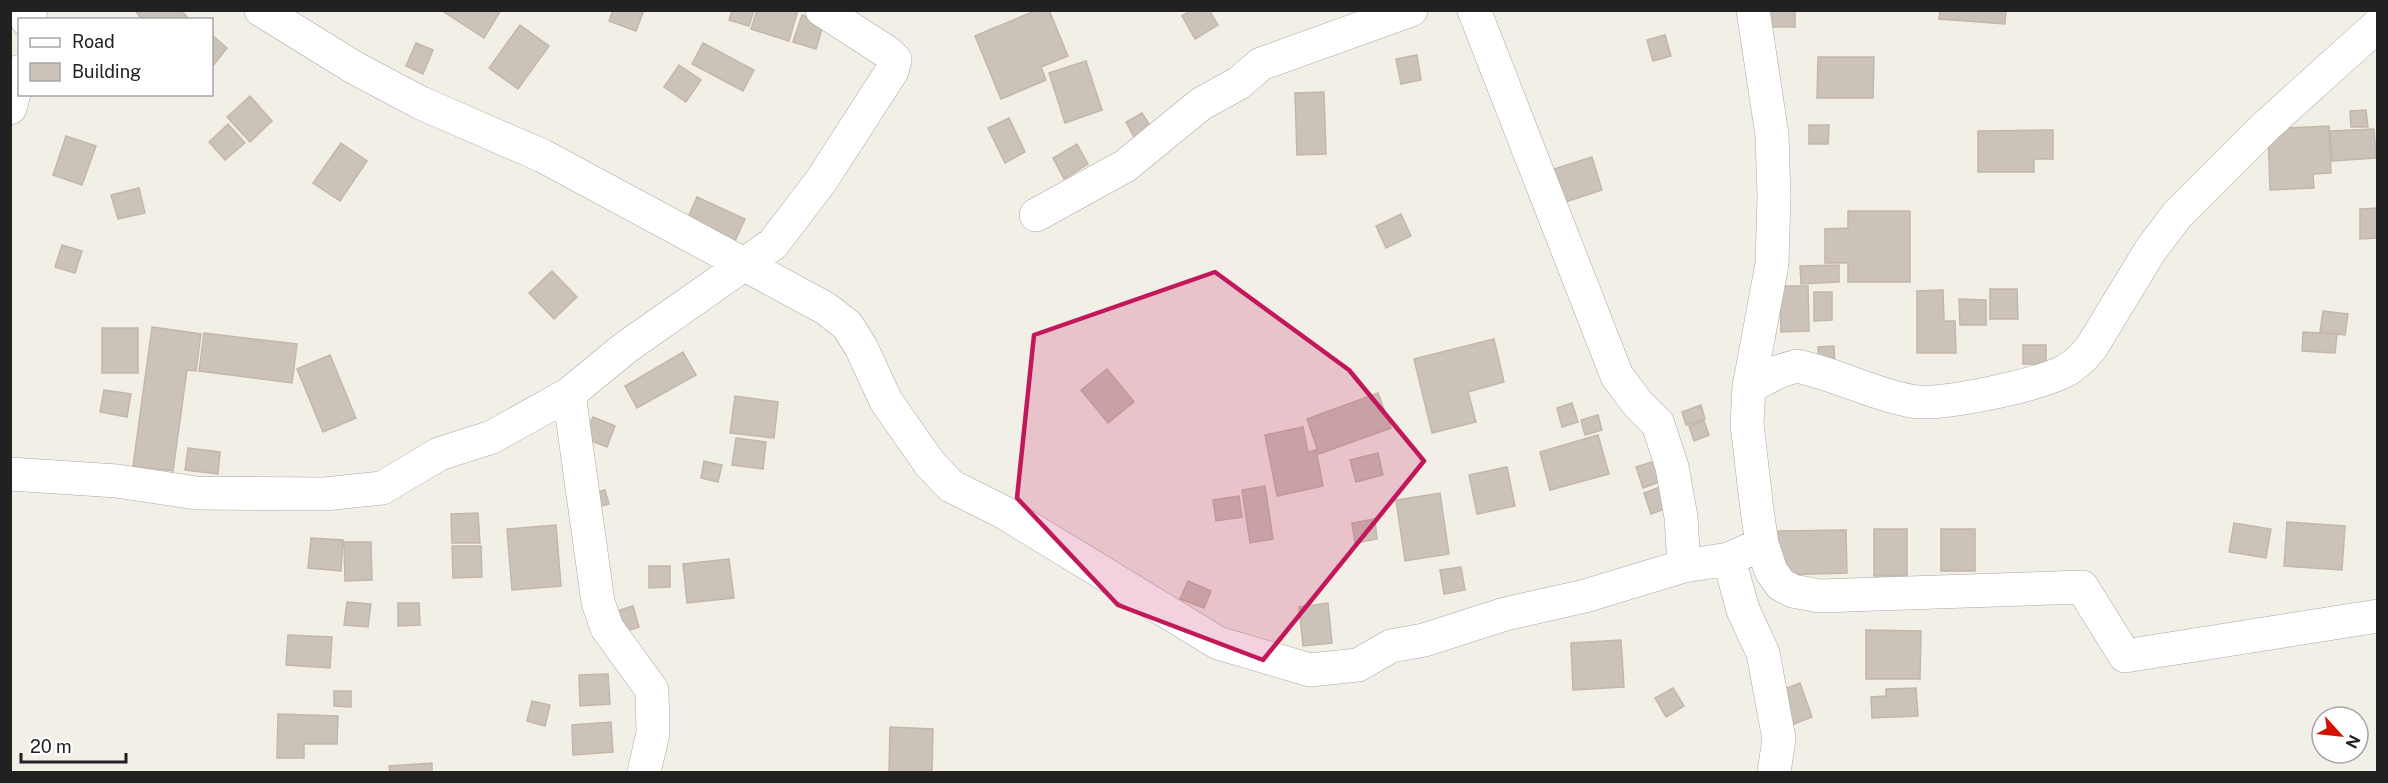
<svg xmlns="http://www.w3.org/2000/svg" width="2388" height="783" font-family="'Public Sans',sans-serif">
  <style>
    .building { fill: #cbc2b9; stroke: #c5b7a8; stroke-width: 1.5 }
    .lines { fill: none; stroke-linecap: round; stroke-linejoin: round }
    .street-casing { stroke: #a8a8a8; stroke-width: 34 }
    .street { stroke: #fff; stroke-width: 33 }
    .marked { fill: #c2185b; fill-opacity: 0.2; stroke: #c2185b; stroke-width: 4.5; stroke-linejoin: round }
  </style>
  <rect width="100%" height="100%" fill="#f2efe7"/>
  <!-- building -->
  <path class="building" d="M135 10H181L188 18 142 20Z
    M441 10H501L484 38Z
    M613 10H644L636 31 609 21Z
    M732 10H754L749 26 729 20Z
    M757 10H798L789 41 751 29Z
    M1037 10H1049L1068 56 1041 67 1046 80 1001 99 975 36Z
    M1191 10H1209L1218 25 1195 39 1182 16Z
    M1763 10H1795V27H1763Z
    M1940 10H2006L2005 24 1939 19Z
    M802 15 824 22 816 49 793 42Z
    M520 25 549 46 518 89 489 68Z
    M212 35 227 48 212 67Z
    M1665 35 1671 56 1653 61 1647 40Z
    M416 43 433 50 423 74 406 66Z
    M703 43 754 70 743 91 692 64Z
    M1417 55 1421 80 1401 84 1396 59Z
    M1818 57H1874L1873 98H1817Z
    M1086 61 1102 110 1065 123 1049 73Z
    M679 65 701 80 686 102 664 87Z
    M1324 92 1326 154 1297 155 1295 93Z
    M250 96 272 121 250 142 227 117Z
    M2366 110 2368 127H2351L2350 111Z
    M1142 113 1151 127 1134 137 1126 122Z
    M1009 118 1025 152 1005 163 988 128Z
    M228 124 245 143 225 160 209 142Z
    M1809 125H1829L1828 144H1809Z
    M2329 126 2331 173 2313 174 2314 188 2270 190 2268 129Z
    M2374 129 2376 158 2332 161 2330 131Z
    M2053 130V159H2034V172H1978V131Z
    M66 136 96 146 82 185 53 175Z
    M341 143 367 161 340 201 313 183Z
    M1077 144 1088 164 1064 179 1053 158Z
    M1592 157 1602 190 1562 203 1551 170Z
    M139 188 145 213 118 219 111 195Z
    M697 197 745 219 733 245 685 224Z
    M2378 208V238L2360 239V209Z
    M1848 211H1910V282H1848V263H1825V229L1848 228Z
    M1401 214 1411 236 1386 248 1376 226Z
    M62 245 82 251 75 273 55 267Z
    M1839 265V282L1801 284 1800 266Z
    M552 271 577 297 554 319 529 293Z
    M1780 286H1808L1809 331 1781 332Z
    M1990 289H2017L2018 319H1990Z
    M1943 290 1944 321H1955L1956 353H1917V291Z
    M1814 292H1832V320L1814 321Z
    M1959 299 1986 300V325H1960Z
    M2323 311 2348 314 2345 335 2320 332Z
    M152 327 201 334 196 371 187 370 173 471 133 466Z
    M102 328H138V373H102Z
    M2303 332 2337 334 2335 353 2302 351Z
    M204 333 297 344 292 383 199 371Z
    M1494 339 1504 382 1468 392 1476 422 1432 433 1414 359Z
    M2023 345H2046V364H2023Z
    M1834 346 1835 368H1819L1818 347Z
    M683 352 696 375 637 408 625 386Z
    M330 355 356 418 323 432 297 369Z
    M1107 369 1134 402 1108 423 1081 390Z
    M104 390 131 394 127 417 100 412Z
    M1378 393 1391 428 1319 454 1307 419Z
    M735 396 778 402 774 438 730 433Z
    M1572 403 1578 422 1562 427 1557 408Z
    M1701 405 1705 419 1686 425 1682 412Z
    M1598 415 1602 430 1585 435 1581 420Z
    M593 417 615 426 607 447 584 438Z
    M1704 421 1709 435 1694 441 1689 426Z
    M1303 427 1308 452 1316 450 1323 486 1277 496 1265 435Z
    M1598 435 1609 474 1550 490 1540 452Z
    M736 438 766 442 763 469 732 465Z
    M188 448 220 452 218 474 185 470Z
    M1378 453 1383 475 1356 482 1350 460Z
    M1664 458 1670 478 1643 488 1636 467Z
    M704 461 722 465 718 482 701 478Z
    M1507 467 1515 506 1477 514 1469 475Z
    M1265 486 1273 539 1250 543 1242 490Z
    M1663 486 1670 507 1651 514 1644 493Z
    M605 490 609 504 593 508 590 494Z
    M1440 493 1449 554 1405 561 1396 500Z
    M1239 496 1242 517 1216 521 1213 500Z
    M478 513 480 543H452L451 514Z
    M1375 519 1377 539 1355 543 1352 523Z
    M2287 522 2345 526 2342 570 2284 566Z
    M2234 523 2271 529 2266 558 2229 552Z
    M556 525 561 586 512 590 507 529Z
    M1874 529H1907V576H1874Z
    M1941 529H1975V571H1941Z
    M1846 530 1847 573 1775 575V531Z
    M311 538 343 540 341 571 308 568Z
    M344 542H371L372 580 345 581Z
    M452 546H481L482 577 453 578Z
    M729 559 734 598 687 603 683 564Z
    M649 566H670V587L649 588Z
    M1461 567 1465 590 1444 594 1440 570Z
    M1188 581 1211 591 1204 608 1180 599Z
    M347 602 371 604 368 627 344 625Z
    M398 603H419L420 625 398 626Z
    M1328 603 1332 643 1303 646 1299 607Z
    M633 606 639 627 623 632 617 611Z
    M1866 630 1921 631 1920 679H1866Z
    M288 635 332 637 330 668 286 665Z
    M1621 640 1624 687 1573 690 1571 643Z
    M608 674 610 704 580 706 579 675Z
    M1800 683 1812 717 1786 727 1774 693Z
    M1673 688 1684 706 1666 717 1655 698Z
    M1916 688 1918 716 1872 718 1871 697 1886 696V689Z
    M334 691H351V707L334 706Z
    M532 701 550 705 545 726 527 721Z
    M278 714 338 716 337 744H304V758H277Z
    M611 722 613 752 573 755 572 725Z
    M890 727 933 729 932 772H889Z
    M432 763V772H390L389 766Z"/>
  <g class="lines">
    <!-- street casing -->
    <g class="street-casing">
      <path id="street" d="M261 10 355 68 421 103 543 156 825 308 847 325 861 347 886 401 930 464 951 486 1003 512 1218 643 1310 670 1358 665 1391 646 1424 640 1505 614 1585 596 1684 566 1729 559 1762 544
        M1474 10 1617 376 1638 404 1658 424 1672 467 1681 517 1684 566
        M1753 10 1772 135 1774 197 1772 264 1749 387 1747 424 1757 510 1762 544 1771 571 1781 585 1793 591 1819 596 2082 587 2125 656 2378 616
        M27 20 31 10
        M10 108 20 71
        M1036 215 1125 166 1201 104 1239 83 1261 64 1411 10
        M1749 387 1780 371 1797 366C1836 374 1872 394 1911 401 1940 407 2036 385 2063 372 2075 366 2083 358 2091 348L2150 251 2177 215 2265 127 2378 25
        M569 394 598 602 607 628 652 690 653 733 644 772
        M10 474 117 481 196 493 325 494 382 488 439 454 492 437 569 394 625 348 773 244 821 181 892 71 895 60 887 52 822 10
        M1729 559 1743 610 1763 653 1779 739 1774 772"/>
    </g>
    <!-- street -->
    <use href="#street" class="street"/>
  </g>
  <!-- marked area -->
  <path class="marked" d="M1215 272 1349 370 1424 461 1263 660 1118 605 1017 498 1034 335Z"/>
  <!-- border -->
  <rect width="2388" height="783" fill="none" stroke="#212121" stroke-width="24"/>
  <!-- legend -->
  <rect x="18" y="18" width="195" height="78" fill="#ffffff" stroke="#a6a6a6" stroke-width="1.5"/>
  <rect x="30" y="38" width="30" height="9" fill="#ffffff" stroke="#a6a6a6" stroke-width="1.5"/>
  <text x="72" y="48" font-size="18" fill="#212121">Road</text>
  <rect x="30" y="63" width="30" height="18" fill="#cbc2b9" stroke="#a6a6a6" stroke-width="1.5"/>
  <text x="72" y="78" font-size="18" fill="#212121">Building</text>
  <!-- north arrow -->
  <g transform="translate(2340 735) rotate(117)"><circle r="28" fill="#ffffff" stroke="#a6a6a6" stroke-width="1.5"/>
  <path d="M0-4.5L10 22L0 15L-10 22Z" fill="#d21300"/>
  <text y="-9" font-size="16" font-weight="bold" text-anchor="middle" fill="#212121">N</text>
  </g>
  <!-- scale -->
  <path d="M21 753v9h105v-9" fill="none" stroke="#212121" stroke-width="3"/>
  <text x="30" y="753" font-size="18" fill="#212121" stroke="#ffffff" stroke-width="4.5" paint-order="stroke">20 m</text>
</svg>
